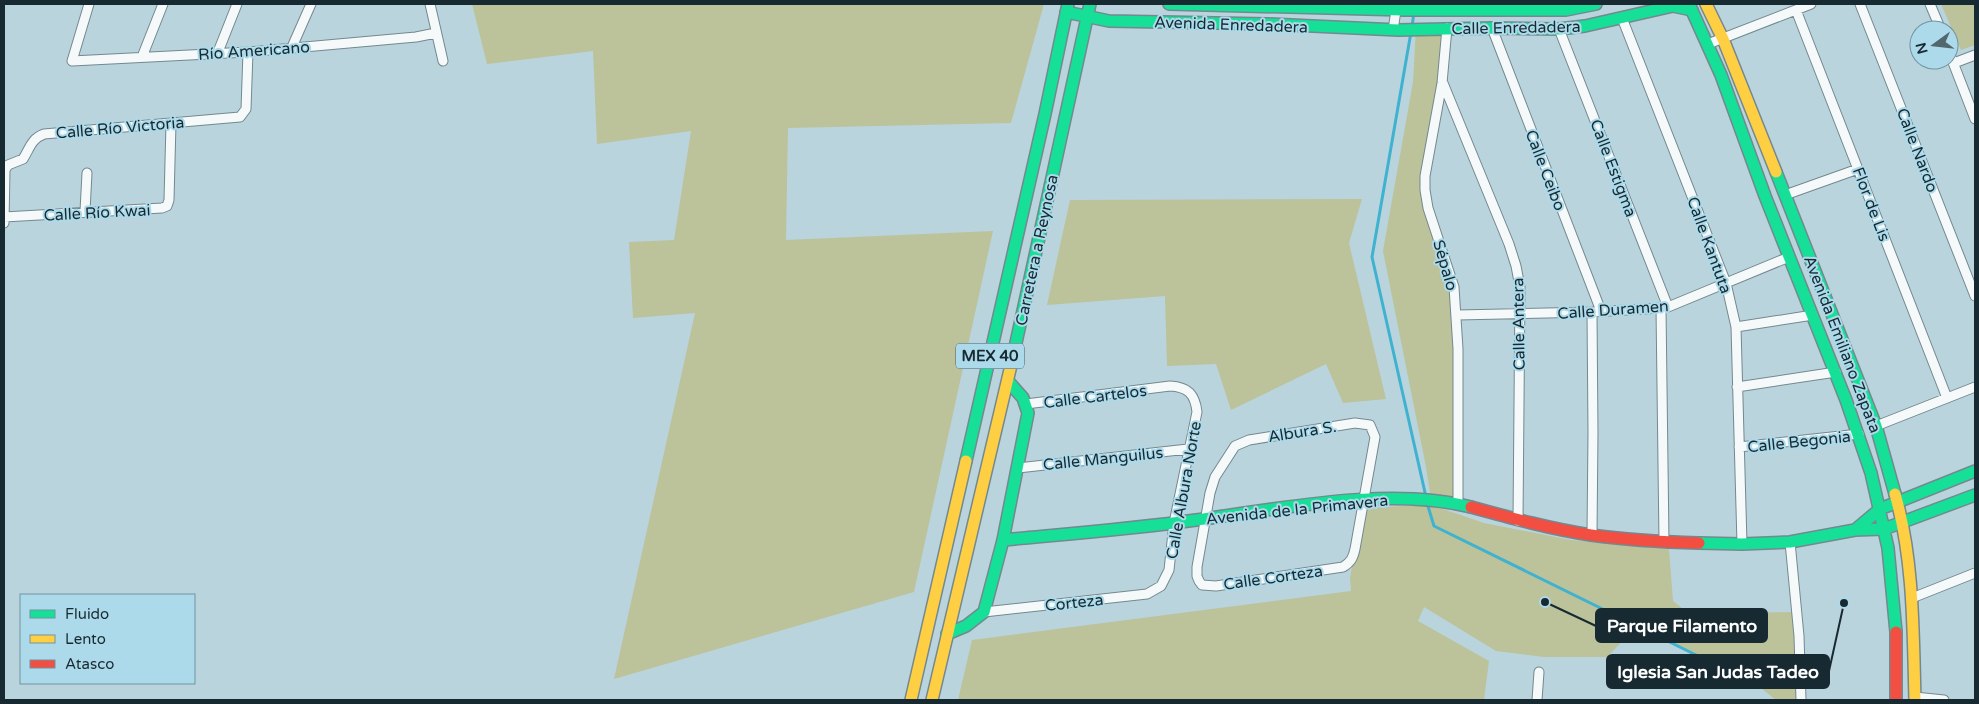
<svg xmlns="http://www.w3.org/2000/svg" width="1979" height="704" font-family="'Varela Round',sans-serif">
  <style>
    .green { fill: #bcc29a }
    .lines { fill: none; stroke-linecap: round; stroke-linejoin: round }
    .stream { stroke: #3fb2d0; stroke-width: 3 }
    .street-casing { stroke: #74888f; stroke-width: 11 }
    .fast-casing { stroke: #74888f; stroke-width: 14 }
    .slow-casing { stroke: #74888f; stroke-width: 14 }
    .jam-casing { stroke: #74888f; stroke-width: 14 }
    .street { stroke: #f5f9fa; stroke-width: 9 }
    .fast { stroke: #16e098; stroke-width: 11 }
    .slow { stroke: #ffcf43; stroke-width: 11 }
    .jam { stroke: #f24e42; stroke-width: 11 }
    .labels { text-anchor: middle; stroke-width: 4; stroke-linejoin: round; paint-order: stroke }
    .shield { fill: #acdaeb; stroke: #445f69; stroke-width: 1 }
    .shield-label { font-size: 15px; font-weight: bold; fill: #182a31 }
    .street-label { font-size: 16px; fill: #182a31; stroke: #acdaeb }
    .leader { fill: none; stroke: #182a31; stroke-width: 2 }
    .callout-dot { fill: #182a31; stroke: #acdaeb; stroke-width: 2 }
    .callout { fill: #182a31; stroke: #182a31; stroke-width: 2 }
    .callout-label { font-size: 18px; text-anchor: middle; font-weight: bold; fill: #fff }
  </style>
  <rect width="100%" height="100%" fill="#bad4dd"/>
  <!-- green -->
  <path class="green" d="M472 4H1044L1011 123 788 128 786 240 993 231 914 592 614 679 695 313 633 318 629 242 674 240 691 131 597 144 593 51 487 64Z
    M1941 4H1975V45L1961 50Z
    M1447 28 1425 190 1454 287 1458 504 1431 499 1426 467 1383 251 1413 82 1416 29Z
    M1362 199 1349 243 1386 399 1343 403 1326 364 1231 410 1216 364 1167 366 1165 296 1047 305 1070 200Z
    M1424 505 1440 508 1484 523 1571 540 1669 549 1673 601 1688 613 1797 612 1801 700H1776L1757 685 1637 626 1607 657H1544L1496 651 1424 607 1418 621 1489 661 1484 700H958L972 640 1351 591 1350 578 1362 508Z"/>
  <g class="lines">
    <!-- stream -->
    <path class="stream" d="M1412 26 1414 13
      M1411 32 1372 257 1426 497
      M1427 503 1434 526 1757 685"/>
    <!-- street casing -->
    <g class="street-casing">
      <path id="street" d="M89 4 72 61 248 52 416 37 436 33
        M430 4 443 61
        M1860 4 1975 296
        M1930 4 1941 30
        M1796 10 1947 398
        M1622 18 1726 283 1736 327 1742 544
        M1447 28 1442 83 1425 176V190L1428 208 1454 287 1458 349V504
        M1492 28 1601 311
        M1559 29 1668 307
        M1393 30 1397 4
        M1708 44 1811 4
        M292 47 311 4
        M218 52 237 4
        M1949 52 1975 119
        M142 57 163 4
        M1954 63 1975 55
        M1443 83 1509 244 1516 266 1520 287 1518 521
        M1785 195 1858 169
        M85 211 87 173
        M4 217 162 208 167 206 169 200 171 123
        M4 223 5 170 8 165 23 159C30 148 31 139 44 134L240 117 246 109 248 52
        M1661 308 1664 542
        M1457 315 1592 312 1661 308 1668 307 1789 257
        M1736 327 1813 315
        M1737 387 1836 372
        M1355 423 1370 425 1375 437 1355 549C1353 558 1351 562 1343 567L1216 586 1202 585 1199 581 1197 576V567L1210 493 1215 477 1235 446 1249 440Z
        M1876 426 1975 387
        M1739 447 1859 434
        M1018 468 1188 449
        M1592 535 1593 433 1592 312
        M1790 542 1799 636 1801 700
        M1912 598 1975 573
        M984 612 1147 594 1161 586 1169 570 1174 523 1197 412C1195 394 1188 387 1170 386L1026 404
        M1915 697 1944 700
        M1537 700 1539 672"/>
    </g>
    <!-- fast casing -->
    <g class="fast-casing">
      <path id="fast" d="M1169 4 1404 10H1566L1596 4
        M1689 4 1721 75 1765 196 1846 400 1871 473 1888 548 1896 632
        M1066 12 1109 21 1268 24 1398 30 1492 28 1559 29 1585 26 1673 6 1692 10
        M1776 172 1876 426 1895 494
        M1012 361 1090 4
        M966 461 1045 114 1068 4
        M1855 530 1880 509 1975 471
        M1003 540C1067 534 1132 529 1196 520 1279 509 1389 486 1471 507
        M1699 543 1742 544 1790 542 1855 530 1884 529 1975 495
        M947 634 966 626 984 612 1003 540 1028 413 1023 398 1008 381"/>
    </g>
    <!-- slow casing -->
    <g class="slow-casing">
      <path id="slow" d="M1706 4 1723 39 1776 172
        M1895 494C1914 560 1913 631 1915 700
        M911 700 966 461
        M932 700 1012 361"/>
    </g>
    <!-- jam casing -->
    <g class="jam-casing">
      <path id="jam" d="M1471 507C1511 518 1551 529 1591 535 1627 540 1663 542 1699 543
        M1896 632V700"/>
    </g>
    <!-- street -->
    <use href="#street" class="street"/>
    <!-- fast -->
    <use href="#fast" class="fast"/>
    <!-- slow -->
    <use href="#slow" class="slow"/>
    <!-- jam -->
    <use href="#jam" class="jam"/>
  </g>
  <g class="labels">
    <!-- shield labels -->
    <rect class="shield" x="956" y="343.5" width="68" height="25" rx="4"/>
    <g class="shield-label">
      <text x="990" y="361">MEX 40</text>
    </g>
    <!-- street labels -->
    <g class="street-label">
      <text transform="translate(1231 24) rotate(2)" y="6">Avenida Enredadera</text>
      <text transform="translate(1516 27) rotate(-1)" y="6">Calle Enredadera</text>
      <text transform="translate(254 50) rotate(-4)" y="6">Río Americano</text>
      <text transform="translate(120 127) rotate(-5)" y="6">Calle Río Victoria</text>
      <text transform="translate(1918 150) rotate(69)" y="6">Calle Nardo</text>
      <text transform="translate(1614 168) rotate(69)" y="6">Calle Estigma</text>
      <text transform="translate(1546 170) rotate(69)" y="6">Calle Ceibo</text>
      <text transform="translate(1872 204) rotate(69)" y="6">Flor de Lis</text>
      <text transform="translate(97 212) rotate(-3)" y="6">Calle Río Kwai</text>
      <text transform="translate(1710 245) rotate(70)" y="6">Calle Kantuta</text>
      <text transform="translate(1036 250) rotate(-78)" y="6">Carretera a Reynosa</text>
      <text transform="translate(1446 265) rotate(74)" y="6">Sépalo</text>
      <text transform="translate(1613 309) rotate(-4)" y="6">Calle Duramen</text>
      <text transform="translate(1518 324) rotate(-91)" y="6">Calle Antera</text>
      <text transform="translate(1843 344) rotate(69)" y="6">Avenida Emiliano Zapata</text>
      <text transform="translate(1095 396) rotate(-7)" y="6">Calle Cartelos</text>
      <text transform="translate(1302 431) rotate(-9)" y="6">Albura S.</text>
      <text transform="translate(1799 441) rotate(-6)" y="6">Calle Begonia</text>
      <text transform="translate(1103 458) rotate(-6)" y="6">Calle Manguilus</text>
      <text transform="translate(1183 490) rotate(-80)" y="6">Calle Albura Norte</text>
      <text transform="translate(1297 509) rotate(-6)" y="6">Avenida de la Primavera</text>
      <text transform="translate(1273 577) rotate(-8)" y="6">Calle Corteza</text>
      <text transform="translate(1074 602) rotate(-6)" y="6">Corteza</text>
    </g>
  </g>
  <!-- callouts -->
  <path class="leader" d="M1545 602L1596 626M1844 603L1829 671"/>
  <g class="callout-dot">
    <circle cx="1545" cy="602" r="5"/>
    <circle cx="1844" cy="603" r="5"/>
  </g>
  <g class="callout">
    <rect x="1596" y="609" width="171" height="33" rx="5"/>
    <rect x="1607" y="655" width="222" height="33" rx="5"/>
  </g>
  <g class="callout-label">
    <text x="1682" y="632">Parque Filamento</text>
    <text x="1718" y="678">Iglesia San Judas Tadeo</text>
  </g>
  <!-- border -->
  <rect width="1979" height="704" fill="none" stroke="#182a31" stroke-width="10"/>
  <!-- legend -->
  <rect x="20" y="594" width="175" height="90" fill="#acdaeb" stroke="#7194a1"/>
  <rect x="30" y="610" width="25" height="8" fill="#16e098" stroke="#7194a1"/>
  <text x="65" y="619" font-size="15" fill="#182a31">Fluido</text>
  <rect x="30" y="635" width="25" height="8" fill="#ffcf43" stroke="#7194a1"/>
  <text x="65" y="644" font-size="15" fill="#182a31">Lento</text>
  <rect x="30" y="660" width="25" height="8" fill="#f24e42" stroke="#7194a1"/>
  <text x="65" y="669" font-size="15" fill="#182a31">Atasco</text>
  <!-- north arrow -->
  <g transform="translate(1934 45) rotate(255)"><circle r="24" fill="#acdaeb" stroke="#7194a1"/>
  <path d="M0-4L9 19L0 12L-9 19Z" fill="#51666d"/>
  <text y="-8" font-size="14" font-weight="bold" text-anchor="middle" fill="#182a31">N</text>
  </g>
</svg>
